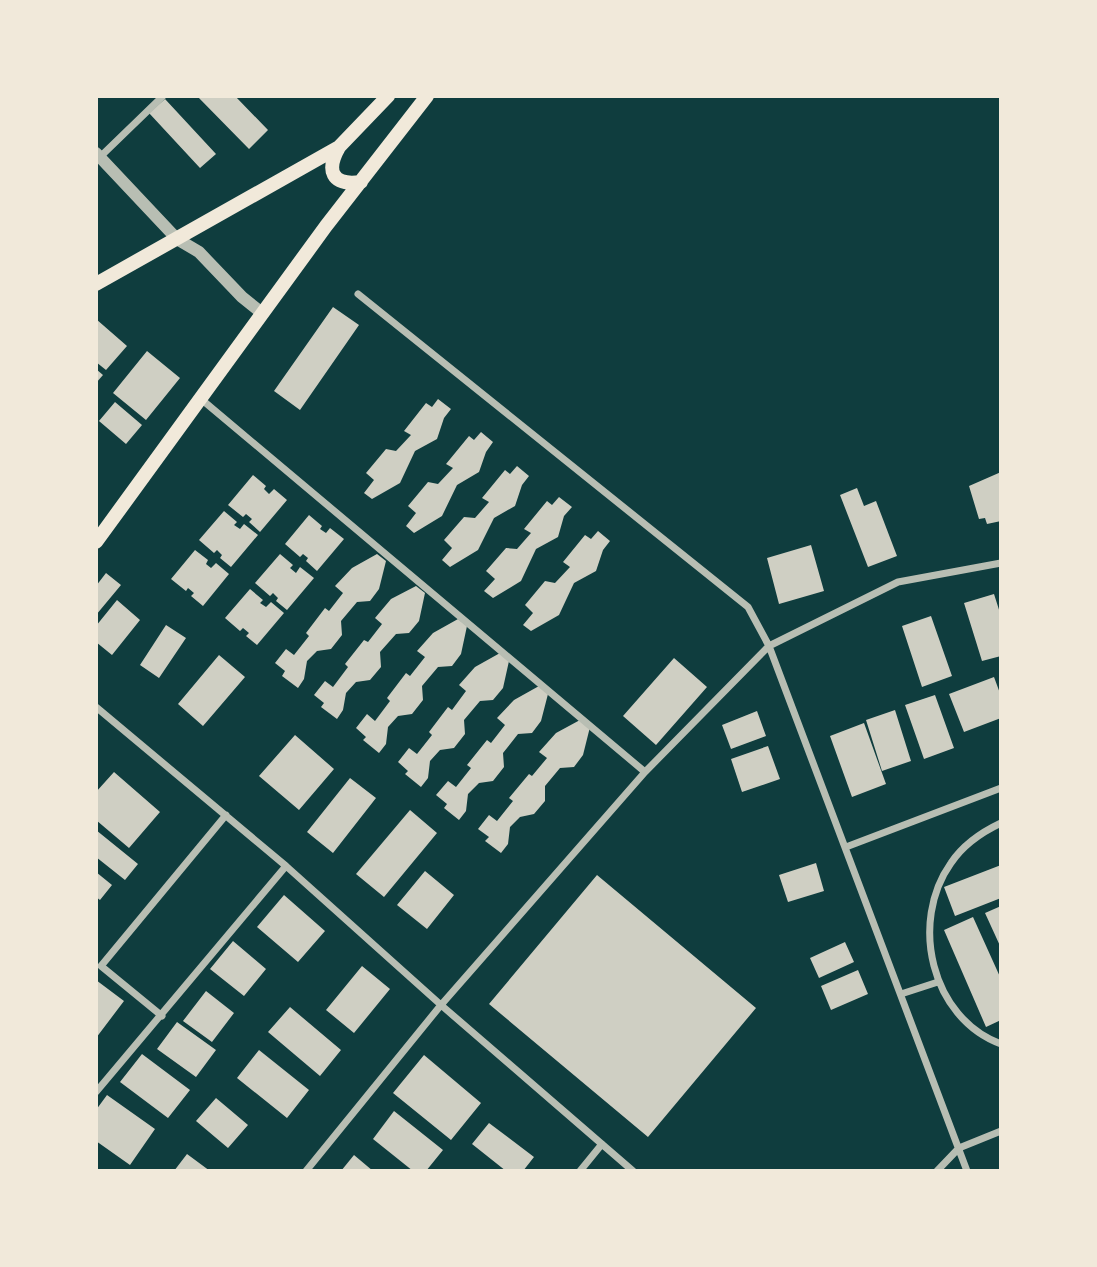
<svg xmlns="http://www.w3.org/2000/svg" width="1097" height="1267" font-family="'Noto Sans',sans-serif">
  <style>
    .building { fill: #cfcfc3 }
    .lines { fill: none; stroke-linecap: round; stroke-linejoin: round }
    .minor { stroke: #b8beb3; stroke-width: 7 }
    .tertiary { stroke: #b8beb3; stroke-width: 12 }
    .secondary { stroke: #f1e9da; stroke-width: 14 }
  </style>
  <rect width="100%" height="100%" fill="#0f3d3e"/>
  <!-- building -->
  <path class="building" d="M197 96H235L268 130 249 149Z
    M165 99 216 154 200 168 149 113Z
    M333 307 359 325 300 410 274 391Z
    M96 319 127 346 106 370 96 362Z
    M147 351 180 378 146 420 113 393Z
    M96 369 103 375 96 383Z
    M438 399 451 409 444 418 437 439 415 451 400 483 372 499 364 493 374 480 366 473 386 449 396 451 411 435 404 431 426 403 432 407Z
    M115 402 142 425 126 444 99 421Z
    M481 432 493 442 486 452 479 472 457 485 442 516 414 533 406 526 416 513 408 506 428 482 438 484 453 468 446 464 469 436 474 440Z
    M517 466 529 476 522 485 515 506 494 518 478 550 450 567 442 560 452 548 444 540 464 517 475 518 489 502 482 498 505 470 510 474Z
    M1001 472V521L987 524 985 518 979 519 969 486Z
    M253 475 266 486 264 489 269 494 274 489 287 500 260 532 249 522 252 519 246 514 243 517 228 505Z
    M857 488 864 506 876 501 897 556 868 567 840 495Z
    M559 497 572 507 564 516 558 537 536 549 521 581 493 598 484 591 495 579 486 571 506 548 517 549 531 533 524 529 547 501 552 505Z
    M224 511 237 522 234 525 240 529 244 524 258 535 231 567 220 558 222 555 217 550 214 553 199 540Z
    M309 515 322 526 320 529 326 533 330 528 344 539 317 571 306 561 308 558 303 554 300 557 285 544Z
    M598 531 610 541 603 550 596 571 574 583 559 615 531 631 523 625 533 613 525 605 545 581 555 583 570 567 563 562 585 535 591 539Z
    M811 545 824 591 779 604 767 558Z
    M195 550 208 560 206 564 211 568 216 563 229 574 203 606 191 596 194 593 188 588 186 591 171 579Z
    M280 554 293 565 290 568 296 573 300 567 314 578 287 610 276 601 278 598 273 593 270 596 255 583Z
    M377 554 386 561 379 589 370 601 357 602 341 621 342 635 331 649 317 651 307 661 304 679 298 688 282 676 285 671 275 663 286 649 294 655 309 636 306 633 325 608 329 611 343 593 335 586 352 568Z
    M106 573 121 585 96 615V586Z
    M416 586 425 593 419 621 409 633 396 634 380 652 381 667 370 680 356 682 346 693 343 710 337 719 321 707 324 703 314 695 325 681 333 687 348 667 345 664 364 640 368 642 382 624 375 618 391 599Z
    M250 589 263 600 260 603 266 607 271 602 284 613 257 645 246 636 249 633 243 628 240 631 225 618Z
    M994 594 1001 616V656L982 661 964 603Z
    M117 600 140 620 112 655 96 642V626Z
    M931 616 952 676 922 687 902 626Z
    M458 619 467 626 461 654 452 666 438 667 422 686 423 700 412 714 398 716 388 727 386 744 379 753 363 740 366 737 356 728 367 714 375 721 390 701 387 698 406 673 410 676 425 657 417 651 433 633Z
    M166 625 186 638 159 678 140 665Z
    M500 653 509 661 503 688 493 700 480 701 464 720 465 734 454 748 440 750 430 761 428 778 421 787 405 774 408 771 398 762 409 748 417 754 432 735 429 732 448 707 452 710 466 691 459 685 475 667Z
    M219 655 245 677 203 726 178 704Z
    M674 658 707 687 656 745 623 716Z
    M994 677 1001 696V718L964 732 949 694Z
    M539 686 548 694 541 721 532 733 518 734 503 753 504 767 493 781 479 783 468 794 466 811 459 820 444 808 447 804 436 795 448 781 456 787 471 768 467 765 487 740 491 743 505 725 497 718 514 700Z
    M935 695 954 748 924 759 905 705Z
    M895 710 911 761 882 771 866 720Z
    M757 711 766 736 731 749 722 725Z
    M580 720 590 727 583 755 574 767 560 768 545 786V801L534 814 520 817 510 827 508 844 501 853 485 841 489 837 478 829 489 815 497 821 513 801 509 798 529 774 532 776 547 758 539 752 556 733Z
    M864 723 886 784 852 797 830 736Z
    M295 735 334 769 299 810 259 776Z
    M768 746 780 779 742 792 731 759Z
    M114 772 160 812 129 848 96 820V792Z
    M350 778 376 798 333 853 307 832Z
    M410 810 437 833 384 897 356 874Z
    M96 830 138 864 125 880 96 857Z
    M816 863 824 891 788 902 779 875Z
    M1001 865V898L955 916 944 887Z
    M425 871 454 895 427 929 397 905Z
    M96 872 112 885 100 900 96 897Z
    M597 875 756 1008 648 1137 489 1004Z
    M284 895 325 931 298 962 257 927Z
    M1001 906V948L985 913Z
    M973 917 1001 979V1020L986 1027 944 930Z
    M233 941 266 969 244 996 210 969Z
    M845 942 854 962 819 978 810 958Z
    M362 966 390 989 354 1033 326 1010Z
    M858 970 868 994 831 1010 821 986Z
    M96 980 124 1001 96 1038Z
    M206 991 234 1013 212 1042 183 1021Z
    M290 1007 341 1050 320 1076 268 1032Z
    M177 1022 216 1050 196 1077 157 1049Z
    M259 1050 309 1090 287 1118 237 1078Z
    M142 1054 190 1090 168 1118 120 1082Z
    M424 1055 481 1103 451 1140 393 1093Z
    M107 1095 155 1129 130 1165 96 1141V1110Z
    M216 1098 248 1125 228 1148 196 1121Z
    M394 1111 443 1150 426 1171H413L373 1139Z
    M489 1123 534 1157 523 1171H506L472 1144Z
    M187 1154 210 1171H174Z
    M354 1155 373 1171H341Z"/>
  <g class="lines">
    <!-- minor -->
    <path class="minor" d="M100 157 163 96
      M358 294 748 607 769 646 967 1171
      M201 399 645 772
      M96 707 286 866 441 1005 633 1171
      M1001 823C982 832 963 845 951 863 909 922 931 1018 1001 1044
      M846 847 1001 788
      M901 994 938 982
      M162 1016 101 966 226 815
      M96 1092 286 866
      M306 1171 441 1005 645 772 769 646 898 582 1001 563
      M580 1171 602 1144
      M937 1171 959 1148 1001 1131"/>
    <!-- tertiary -->
    <path class="tertiary" d="M96 153 177 239 199 252 242 297 262 313"/>
    <!-- secondary -->
    <path class="secondary" d="M339 147C326 170 331 186 361 182
      M96 284 339 147 388 96
      M96 542 326 226 427 96"/>
  </g>
  <!-- border -->
  <rect width="1097" height="1267" fill="none" stroke="#f1e9da" stroke-width="196"/>
</svg>
